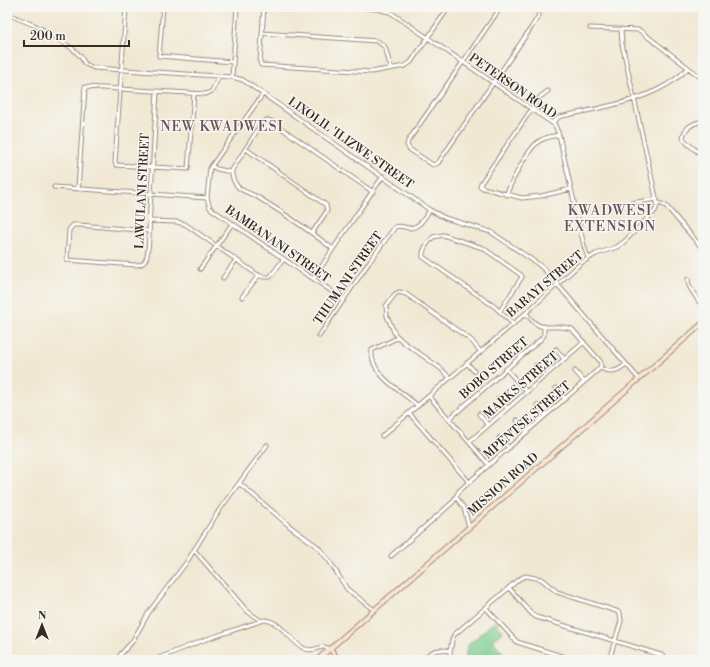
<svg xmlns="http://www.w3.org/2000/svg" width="710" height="667" font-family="'Libre Bodoni',serif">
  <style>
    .green { fill: #78cb8d; stroke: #5a7a56 }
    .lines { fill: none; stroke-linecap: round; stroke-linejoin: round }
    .street-casing { stroke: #968978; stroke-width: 5 }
    .secondary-casing { stroke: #968978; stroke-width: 6 }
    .street { stroke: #fff; stroke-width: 3 }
    .secondary { stroke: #fce5d0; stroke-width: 4 }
    .labels { text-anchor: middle; stroke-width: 3; stroke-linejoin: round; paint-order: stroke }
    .street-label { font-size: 12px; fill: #3b2a1e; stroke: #f6f6f2 }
    .quarter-label { font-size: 14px; letter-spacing: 1px; fill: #6d5158; stroke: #f6f6f2 }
  </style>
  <rect width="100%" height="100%" fill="#f6f6f2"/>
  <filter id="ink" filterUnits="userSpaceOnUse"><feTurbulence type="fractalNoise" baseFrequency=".025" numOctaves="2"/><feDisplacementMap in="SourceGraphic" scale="8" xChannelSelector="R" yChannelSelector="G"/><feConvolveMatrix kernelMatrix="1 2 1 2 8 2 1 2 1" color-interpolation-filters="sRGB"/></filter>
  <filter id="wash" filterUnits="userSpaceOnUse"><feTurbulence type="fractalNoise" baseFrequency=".012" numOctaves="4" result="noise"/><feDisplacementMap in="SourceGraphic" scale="16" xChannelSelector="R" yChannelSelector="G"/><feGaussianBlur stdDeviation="0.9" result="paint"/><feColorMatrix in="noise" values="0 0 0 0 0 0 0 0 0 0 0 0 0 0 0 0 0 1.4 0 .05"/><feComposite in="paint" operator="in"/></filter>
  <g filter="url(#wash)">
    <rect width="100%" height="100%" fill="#f1e8d3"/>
    <!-- green -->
    <path class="green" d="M495 621 503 632 493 641 503 653 504 660H465L467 646Z"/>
  </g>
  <g filter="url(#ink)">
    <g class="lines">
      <!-- street casing -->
      <g class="street-casing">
        <path id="street" d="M126 7 115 162 116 165 188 169 194 94
          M163 7 159 56 233 62
          M264 7 260 62 261 65 371 72 405 66 411 62 449 7
          M356 7 377 9 390 12 555 125 559 135 584 246 588 258
          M501 7 408 141 407 145 409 149 433 165 438 163 531 28 539 15 538 7
          M7 14 34 25 44 30 73 49 81 57 85 64 94 68 232 77 243 80 430 210 445 218 491 232 538 264 545 270 639 379
          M590 28 639 30 703 79
          M262 33 377 41 385 47 391 68
          M232 77 237 7
          M548 91 540 97 481 183 480 186 483 188 522 198 541 196 571 189
          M263 94 210 168 207 198 210 208 304 273C318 281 331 291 344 300
          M703 121C693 123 684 127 683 138L688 144 703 156
          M552 123 559 117C601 107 657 101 688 68
          M246 149 326 205 327 211 312 233
          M211 166 217 169 231 172
          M54 187 207 198
          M78 189 85 87 206 94 212 91 219 76
          M506 195C512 181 528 147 541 140 546 137 553 136 559 135
          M657 202 666 206 703 249
          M631 203 657 199
          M149 221 177 222 185 224 258 275 264 277H270L283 260
          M149 231 79 225H73L69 230 67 260 136 265C141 265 144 264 146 259 150 250 149 222 150 210 152 170 155 131 157 91
          M333 249C309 230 285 214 259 198 253 194 243 192 238 187 234 182 231 176 232 170L262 123 267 120 271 121 373 192
          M200 269 232 224
          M223 278 236 260
          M314 278 333 249 383 176
          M688 279 689 286 699 302
          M242 297 259 275
          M500 311 522 277 521 275 483 248 443 235 433 237C428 242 422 250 423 257L495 307 513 324
          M319 336 370 261 395 227C400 225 403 227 408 228 420 228 424 218 430 210
          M397 338 372 350C369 375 402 391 418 406
          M556 349 564 359
          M467 363 474 371
          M536 365 545 376
          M600 368C611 373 617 372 626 364
          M506 369 527 392
          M575 371 584 382
          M450 378 440 368 402 341 395 334 387 316 386 306 395 294 399 292 406 294 471 340 480 351
          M556 388 565 399
          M429 396 489 465
          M498 398 507 408
          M537 405 546 415
          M409 413 469 482
          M479 414 488 425
          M449 419 541 339 544 335V326
          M517 420 528 432
          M382 436 526 313 581 263 596 254 617 247 625 241 655 211 657 206V202L622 44 621 29
          M499 438 509 448
          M469 442 584 342
          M239 483 292 528 318 547 330 562 347 589 374 610
          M456 497 464 508 469 527
          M194 550 247 611 261 621
          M391 556 453 502 459 491 600 368 601 364 600 361 572 329C550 322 542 336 526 313
          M509 588 532 614 536 617 661 655 667 660
          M486 608 517 642 574 660
          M119 660 120 655 132 642 149 612 186 563 220 509 267 445
          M154 660 204 640 264 620C282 621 290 642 305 649 313 652 317 647 324 647 326 647 328 648 330 649
          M422 660C433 651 435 648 450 651
          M449 660 452 640 454 635 519 579 525 576 541 579 557 592 616 611 620 613 621 621 609 660"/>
      </g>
      <!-- secondary casing -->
      <g class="secondary-casing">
        <path id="secondary" d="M330 649 339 660
          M317 660 703 323"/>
      </g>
      <!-- street -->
      <use href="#street" class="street"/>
      <!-- secondary -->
      <use href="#secondary" class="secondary"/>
    </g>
  </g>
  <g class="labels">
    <!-- street labels -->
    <g class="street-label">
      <text transform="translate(513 86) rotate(35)" y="4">PETERSON ROAD</text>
      <text transform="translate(351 143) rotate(35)" y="4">LIXOLIL 'ILIZWE STREET</text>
      <text transform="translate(142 191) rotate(-87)" y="4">LAWULANI STREET</text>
      <text transform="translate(278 244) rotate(35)" y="4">BAMBANANI STREET</text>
      <text transform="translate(348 278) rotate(-55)" y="4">THUMANI STREET</text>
      <text transform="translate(545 284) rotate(-40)" y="4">BARAYI STREET</text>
      <text transform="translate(494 368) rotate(-41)" y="4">BOBO STREET</text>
      <text transform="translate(521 385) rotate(-41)" y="4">MARKS STREET</text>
      <text transform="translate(527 420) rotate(-41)" y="4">MPENTSE STREET</text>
      <text transform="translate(503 484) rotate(-41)" y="4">MISSION ROAD</text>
    </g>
    <!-- quarter labels -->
    <g class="quarter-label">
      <text x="222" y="131">NEW KWADWESI</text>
      <text x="610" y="215">KWADWESI<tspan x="610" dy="16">EXTENSION</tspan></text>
    </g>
  </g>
  <!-- margin -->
  <rect width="710" height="667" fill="none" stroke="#f6f6f2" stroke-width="24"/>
  <!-- north arrow -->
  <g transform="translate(42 625)" stroke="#f6f6f2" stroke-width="3" paint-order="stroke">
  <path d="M0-3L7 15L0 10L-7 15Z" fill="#3b2a1e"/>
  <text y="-6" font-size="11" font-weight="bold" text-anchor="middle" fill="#3b2a1e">N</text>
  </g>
  <!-- scale -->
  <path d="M24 40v6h105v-6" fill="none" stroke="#3b2a1e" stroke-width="2"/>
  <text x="30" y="40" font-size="12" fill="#3b2a1e" stroke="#f6f6f2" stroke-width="3" paint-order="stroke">200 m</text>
</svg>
